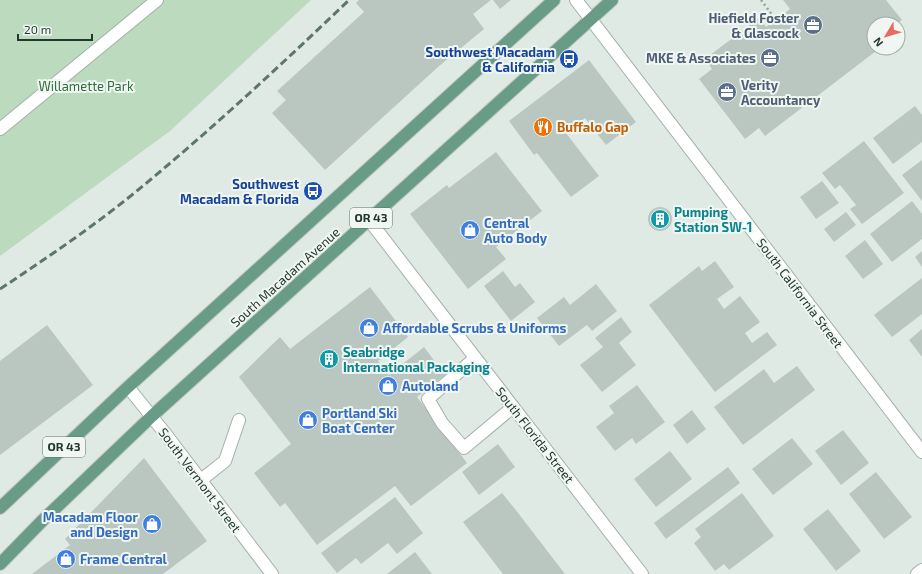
<svg xmlns="http://www.w3.org/2000/svg" width="922" height="574" font-family="'Exo 2',sans-serif">
  <style>
    .green { fill: #bbdabe }
    .building { fill: #b9c7c0 }
    .lines { fill: none; stroke-linecap: round; stroke-linejoin: round }
    .service-casing { stroke: #a3b1aa; stroke-width: 14 }
    .minor-casing { stroke: #a3b1aa; stroke-width: 14 }
    .primary-casing { stroke: #bdc4c1; stroke-width: 14 }
    .path { stroke: #83ab98; stroke-width: 2.5; stroke-dasharray: 2 3; stroke-linecap: butt }
    .service { stroke: #fff; stroke-width: 12 }
    .minor { stroke: #fff; stroke-width: 12 }
    .primary { stroke: #689c86; stroke-width: 12 }
    .rail { stroke: #5d756a; stroke-width: 3; stroke-dasharray: 8 4; stroke-linecap: butt }
    .labels { text-anchor: middle; stroke-width: 4; stroke-linejoin: round; paint-order: stroke }
    .shield { fill: #f0f7f3; stroke: #60726a; stroke-width: 1 }
    .shield-label { font-size: 12px; font-weight: bold; fill: #22392f }
    .service-label { font-size: 13px; font-weight: bold; fill: #4e5e75; stroke: #f0f7f3; text-anchor: end }
    .transit-label { font-size: 13px; font-weight: bold; fill: #164399; stroke: #f0f7f3; text-anchor: end }
    .park-label { font-size: 13px; fill: #2f6d3d; stroke: #f0f7f3 }
    .food-label { font-size: 13px; font-weight: bold; fill: #c56008; stroke: #f0f7f3; text-anchor: start }
    .culture-label { font-size: 13px; font-weight: bold; fill: #0d838f; stroke: #f0f7f3; text-anchor: start }
    .shop-label { font-size: 13px; font-weight: bold; fill: #366cbe; stroke: #f0f7f3; text-anchor: start }
    .street-label { font-size: 13px; fill: #22392f; stroke: #f0f7f3 }
  </style>
  <rect width="100%" height="100%" fill="#e0eae4"/>
  <!-- green -->
  <path class="green" d="M0 0H311L170 131 0 256Z"/>
  <!-- building -->
  <path class="building" d="M359 0H491L473 14 484 29 438 67 325 170 272 113 286 100 277 91 364 12 356 3Z
    M493 0H511L500 9Z
    M783 0H886L902 20 897 24H874V48H880L765 136 759 128 745 139 699 79 712 69 705 59 759 18 766 27 790 9Z
    M589 60 636 122 606 145 585 118 566 133 599 176 571 197 537 153 534 155 509 121Z
    M915 106 922 115V142L893 164 873 138Z
    M864 141 904 193 862 224 850 209 856 205 840 185 835 189 822 173Z
    M496 152 542 211 496 247 506 259 468 289 410 214 447 185 449 188Z
    M922 160V201L902 175Z
    M822 181 839 203 816 219 800 197Z
    M912 201 922 214V239L892 262 870 234Z
    M648 219a12 12 0 1 1 24 0a12 12 0 1 1-24 0Z
    M846 212 856 225 834 242 824 229Z
    M865 240 883 264 863 279 845 256Z
    M922 251V267L915 257Z
    M715 261 734 287 717 299 724 309 740 296 760 322 745 333 752 343 767 332 777 345 715 392 649 305 699 266 702 271Z
    M503 271 515 287 520 283 535 302 511 321 484 286Z
    M922 278V314L892 337 874 315Z
    M596 284 617 311 592 331 587 325 559 346 537 318 564 297 570 305Z
    M370 287 408 337 378 361 389 375 424 347 445 375 417 397 467 463 411 506 395 486 317 545 285 503 280 507 254 473 291 444 239 377 280 337 290 349Z
    M621 317 632 332 619 343 636 365 602 392 580 365 603 347 595 338Z
    M47 325 93 385 0 455V361Z
    M922 329V357L909 340Z
    M797 366 815 390 743 445 714 407 764 369 774 383Z
    M637 385 665 422 636 444 632 438 615 451 596 427 614 413 609 406Z
    M692 410 706 429 687 444 673 425Z
    M843 430 869 463 841 485 815 451Z
    M792 438 813 464 773 495 752 469Z
    M498 444 515 467 479 495 462 472Z
    M670 451 692 479 656 507 634 479Z
    M144 458 207 541 163 574H32L70 545 65 539Z
    M728 467 740 483 666 539 654 523Z
    M876 472 912 517 884 539 849 494Z
    M502 493 515 509 565 574H503L476 539 463 522Z
    M742 493 774 536 729 570 724 564 715 571 694 543 701 537 695 529Z
    M395 497 423 533 397 554 388 543 361 564 356 558 337 573 321 553Z
    M828 509 861 551 836 571 803 529Z
    M415 552 432 574H387Z"/>
  <g class="lines">
    <!-- service casing -->
    <g class="service-casing">
      <path id="service" d="M0 129 157 0
        M475 358 428 399 442 423 464 448 513 407
        M201 480 225 461 239 420"/>
    </g>
    <!-- minor casing -->
    <g class="minor-casing">
      <path id="minor" d="M576 0 922 452
        M369 220 642 574
        M128 387 164 432 272 574
        M917 574 922 570"/>
    </g>
    <!-- primary casing -->
    <g class="primary-casing">
      <path id="primary" d="M0 508 128 387 554 0
        M0 564 43 520 152 416 612 0"/>
    </g>
    <!-- path -->
    <path class="path" d="M761 0 776 20"/>
    <!-- service -->
    <use href="#service" class="service"/>
    <!-- minor -->
    <use href="#minor" class="minor"/>
    <!-- primary -->
    <use href="#primary" class="primary"/>
    <!-- rail -->
    <path class="rail" d="M0 289C47 258 94 226 138 190 211 130 281 65 349 0"/>
  </g>
  <!-- icons -->
  <defs>
    <g id="office-disc" transform="scale(1)"><circle r="9.5" fill="#5c6f8a" stroke="#f0f7f3"/><path d="M-6-3h4V-5.5h4V-3h4V5H-6ZM-1-4.5V-3h2v-1.5ZM-6 0V1H6V0Z" fill="#fff"/></g>
    <g id="bus-disc" transform="scale(1)"><circle r="9.5" fill="#1a4fb4" stroke="#f0f7f3"/><path d="M-5-6H5V4H4V6H2V4H-2V6H-4V4H-5ZM-3.5-4V0h7V-4ZM-3.5 1.2v1.5H-2V1.2ZM2 1.2v1.5H3.5V1.2Z" fill="#fff"/></g>
    <g id="restaurant-disc" transform="scale(1)"><circle r="9.5" fill="#e8710a" stroke="#f0f7f3"/><path d="M-5-6h1v4h1v-4h1v4h1v-4h1v5L-1.5 .5V6h-2V.5L-5-1ZM5-6V6H3V1.5H1.5Q1.5-4 5-6Z" fill="#fff"/></g>
    <g id="building-disc" transform="scale(1)"><circle r="9.5" fill="#0f9aa8" stroke="#f0f7f3"/><path d="M-4-6H4V6H1V3H-1V6H-4ZM-2.5-4.3h1.7v1.8h-1.7ZM.8-4.3h1.7v1.8H.8ZM-2.5-1h1.7V.8h-1.7ZM.8-1h1.7V.8H.8Z" fill="#fff"/></g>
    <g id="shop-disc" transform="scale(1)"><circle r="9.5" fill="#3f7fe0" stroke="#f0f7f3"/><path d="M-5-2.5h2.3a2.7 3.5 0 0 1 5.4 0H5L5.5 6h-11ZM-1.5-2.5h3a1.5 2.3 0 0 0-3 0Z" fill="#fff"/></g>
  </defs>
  <g fill-rule="evenodd">
    <use href="#office-disc" x="813" y="25"/>
    <use href="#office-disc" x="770" y="58"/>
    <use href="#bus-disc" x="569" y="59"/>
    <use href="#office-disc" x="727" y="92"/>
    <use href="#restaurant-disc" x="543" y="127"/>
    <use href="#bus-disc" x="313" y="191"/>
    <use href="#building-disc" x="660" y="219"/>
    <use href="#shop-disc" x="470" y="230"/>
    <use href="#shop-disc" x="369" y="328"/>
    <use href="#building-disc" x="329" y="359"/>
    <use href="#shop-disc" x="388" y="386"/>
    <use href="#shop-disc" x="308" y="420"/>
    <use href="#shop-disc" x="152" y="524"/>
    <use href="#shop-disc" x="66" y="559"/>
  </g>
  <g class="labels">
    <!-- shield labels -->
    <g class="shield">
      <rect x="350" y="208" width="42" height="20" rx="3"/>
      <rect x="43" y="437" width="42" height="20" rx="3"/>
    </g>
    <g class="shield-label">
      <text x="371" y="222">OR 43</text>
      <text x="64" y="451">OR 43</text>
    </g>
    <!-- service labels -->
    <g class="service-label">
      <text x="799" y="23">Hiefield Foster<tspan x="799" dy="15">&amp; Glascock</tspan></text>
      <text x="756" y="63">MKE &amp; Associates</text>
      <text x="741" y="90" text-anchor="start">Verity<tspan x="741" dy="15">Accountancy</tspan></text>
    </g>
    <!-- transit labels -->
    <g class="transit-label">
      <text x="555" y="57">Southwest Macadam<tspan x="555" dy="15">&amp; California</tspan></text>
      <text x="299" y="189">Southwest<tspan x="299" dy="15">Macadam &amp; Florida</tspan></text>
    </g>
    <!-- park labels -->
    <g class="park-label">
      <text x="86" y="91">Willamette Park</text>
    </g>
    <!-- food labels -->
    <g class="food-label">
      <text x="557" y="132">Buffalo Gap</text>
    </g>
    <!-- culture labels -->
    <g class="culture-label">
      <text x="674" y="217">Pumping<tspan x="674" dy="15">Station SW-1</tspan></text>
      <text x="343" y="357">Seabridge<tspan x="343" dy="15">International Packaging</tspan></text>
    </g>
    <!-- shop labels -->
    <g class="shop-label">
      <text x="484" y="228">Central<tspan x="484" dy="15">Auto Body</tspan></text>
      <text x="383" y="333">Affordable Scrubs &amp; Uniforms</text>
      <text x="402" y="391">Autoland</text>
      <text x="322" y="418">Portland Ski<tspan x="322" dy="15">Boat Center</tspan></text>
      <text x="138" y="522" text-anchor="end">Macadam Floor<tspan x="138" dy="15">and Design</tspan></text>
      <text x="80" y="564">Frame Central</text>
    </g>
    <!-- street labels -->
    <g class="street-label">
      <text transform="translate(285 277) rotate(-42)" y="5">South Macadam Avenue</text>
      <text transform="translate(800 293) rotate(53)" y="5">South California Street</text>
      <text transform="translate(535 435) rotate(52)" y="5">South Florida Street</text>
      <text transform="translate(200 480) rotate(53)" y="5">South Vermont Street</text>
    </g>
  </g>
  <!-- north arrow -->
  <g transform="translate(886 36) rotate(232)"><circle r="19" fill="#f0f7f3" stroke="#9eaba5"/>
  <path d="M0-3L7 15L0 10L-7 15Z" fill="#e86b61"/>
  <text y="-6" font-size="11" font-weight="bold" text-anchor="middle" fill="#22392f">N</text>
  </g>
  <!-- scale -->
  <path d="M18 34v6h74v-6" fill="none" stroke="#22392f" stroke-width="2"/>
  <text x="24" y="34" font-size="12" fill="#22392f" stroke="#f0f7f3" stroke-width="3" paint-order="stroke">20 m</text>
</svg>
